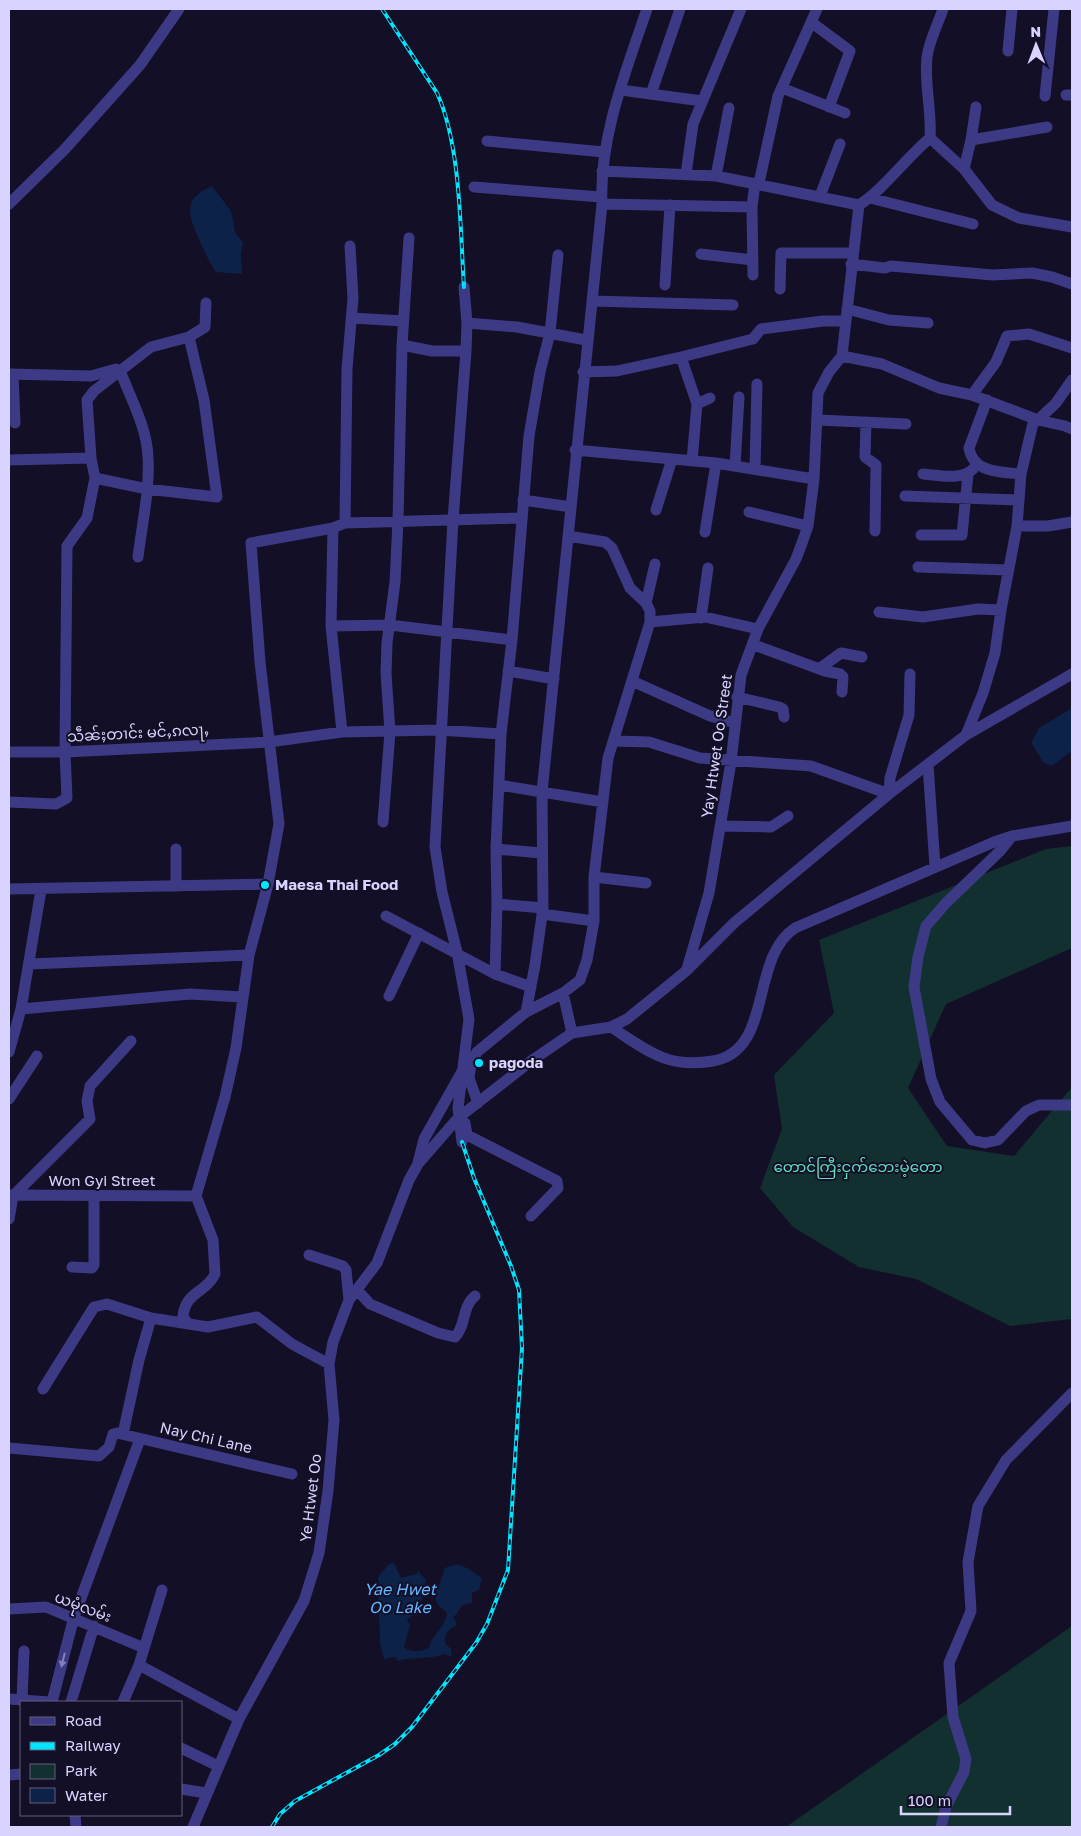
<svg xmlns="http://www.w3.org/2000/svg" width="1081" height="1836" font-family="'Golos Text','Noto Sans Myanmar',sans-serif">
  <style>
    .green { fill: #12302f }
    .water { fill: #0c2248 }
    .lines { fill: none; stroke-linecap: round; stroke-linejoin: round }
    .minor { stroke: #3d3a85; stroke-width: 11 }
    .rail-casing { stroke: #00e5ff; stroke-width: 4 }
    .rail { stroke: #130f26; stroke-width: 2; stroke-dasharray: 5.5; stroke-linecap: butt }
    .oneway { fill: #837fbc }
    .poi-dot { fill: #00e5ff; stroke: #130f26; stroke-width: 2 }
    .labels { text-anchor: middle; stroke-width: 4; stroke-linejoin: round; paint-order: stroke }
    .street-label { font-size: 15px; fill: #d9d4ff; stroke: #130f26 }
    .poi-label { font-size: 15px; font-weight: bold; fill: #d9d4ff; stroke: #130f26; text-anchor: start }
    .park-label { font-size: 15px; fill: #5fe0c0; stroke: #130f26 }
    .water-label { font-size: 16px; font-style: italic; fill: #62b6ff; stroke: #130f26 }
  </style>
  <rect width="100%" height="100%" fill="#130f26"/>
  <!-- green -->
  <path class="green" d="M1072 846V948L946 1004 908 1088 947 1146 1014 1156 1072 1087V1319L1010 1326 916 1279 859 1267 793 1227 760 1188 782 1129 774 1075 834 1013 819 940 1046 849Z
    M1072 1626V1827H786Z"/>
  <!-- water -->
  <path class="water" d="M212 186 231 211 235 232 243 243 241 254 242 274 216 272C208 260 203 249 198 237 187 213 184 198 212 186Z
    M1072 708V751L1052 766 1044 763 1031 743 1039 728Z
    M394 1563 401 1578 416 1574 418 1571 426 1580 419 1612 407 1619 410 1625 404 1647C411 1653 421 1652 429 1648 432 1634 445 1628 447 1613L437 1604 435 1595 445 1568C461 1560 468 1569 482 1578L479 1590 472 1593V1603L462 1605 456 1615 453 1616 457 1625C449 1628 444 1634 445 1643L451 1649 452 1657 445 1654C429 1660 412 1656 398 1661L395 1657 384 1659 380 1644 378 1577 389 1564Z"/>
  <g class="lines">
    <!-- minor -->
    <path class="minor" d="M811 22 850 51 829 107
      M1008 51 1012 9
      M782 88 845 113
      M621 90 702 101
      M651 94 680 9
      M1066 95H1072
      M1045 96 1054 9
      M930 138 964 169 992 205 1019 218 1072 227
      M971 140 976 107
      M487 141 604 152
      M964 169 971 140 1047 127
      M602 171 716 176 859 205
      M686 174 693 124 741 9
      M716 176 729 108
      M759 183 778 96 817 9
      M474 187 601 197
      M820 196 840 144
      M870 198 973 224
      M9 204 65 149 140 65 179 9
      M602 204 752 207
      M701 254 753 260
      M851 264 885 268 891 266 993 275 1032 273 1052 277 1072 284
      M753 275 752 207 755 183
      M665 285 670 205
      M780 289 781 253H853
      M592 301 733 305
      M847 309 889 320 928 323
      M352 318 403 321
      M467 323 517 327 586 340
      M402 345 432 351H466
      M842 356 882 364 939 388 972 395 1038 420 1065 426 1072 429
      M681 357 697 404 692 461
      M583 372 617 371 681 357 753 339 761 329 823 321H846
      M9 374 91 376 116 369 121 373C131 399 147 428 148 457 150 490 142 524 138 557
      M13 374 15 423
      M972 395 996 362 1007 336 1029 334 1072 348
      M987 400 969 448C973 473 1001 472 1021 474
      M697 404 710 398
      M818 420 906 424
      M1038 420 1056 403 1072 380
      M866 422 865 457 876 465 875 531
      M575 450 716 463 814 479
      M9 460 91 458
      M735 466 739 397
      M755 469 757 384
      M923 474C938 475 962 481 973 469
      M95 478 147 489 217 497 204 400 189 337
      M905 496 1019 500
      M523 500 571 507
      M656 510 672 459
      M749 512 808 526
      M345 523 521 518
      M1017 526H1048L1072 522
      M333 528 331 626 342 732
      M705 532 716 463
      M921 535H962L968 474
      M568 536 605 542 612 548 630 588 646 603 650 611V622L705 617 758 629
      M918 567 1008 570
      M646 603 655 564
      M879 612 923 617 978 609 1001 610
      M701 618 708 568
      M331 626 390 625 512 640
      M754 645 825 671 840 674 843 677 842 692
      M819 669 841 653 862 657
      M508 671 554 679
      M632 681 710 716 735 723
      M737 697 779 707 783 709 784 717
      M966 735 983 693 995 653 1001 610 1017 526 1021 474 1034 419
      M615 741 649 742 700 758 811 766 889 794 890 778 909 715 910 674
      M9 752H65L269 742 342 732 439 730 501 734
      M928 765 935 866
      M499 785 603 802
      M9 802 56 804 67 798 65 752 67 546 87 518 95 478 91 458 87 400 94 391 151 347 189 337 205 327 206 303
      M383 822 390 732 386 673 387 643 395 582 398 521 402 345 409 238
      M720 826 771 827 788 816
      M1012 836 1000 851 946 903 926 926 918 957 914 987 931 1079 940 1102 972 1140 985 1143 998 1140 1026 1111 1039 1105H1072
      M176 849V886
      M496 849 541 853
      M594 877 646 883
      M9 889 268 884
      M497 904 543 908
      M542 914 594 921
      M386 916 495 974 531 987
      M30 964 249 955
      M687 969 709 893 731 762 741 675 758 629 796 559 802 543 808 526 814 479 818 393 829 372 842 356 859 205C884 189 906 158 930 138 932 111 924 84 927 57 929 41 938 24 943 9
      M495 974 497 904 496 849 501 734 512 640 529 436 540 372 550 333 558 255
      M563 993 572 1033
      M389 996 419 933
      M21 1009 190 994 242 997
      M526 1012 563 993 580 980 587 960 594 921V877L608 758 650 622
      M611 1027C648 1051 667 1069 713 1061 774 1051 749 958 795 928L994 842 1012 836 1072 826
      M9 1052 21 1009 41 890
      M471 1065 469 1078 478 1103
      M9 1099 37 1056
      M465 1123 467 1135 557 1181 558 1188 531 1216
      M462 1142 458 1108 469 1019 457 952 442 892 435 847 453 520 466 351 467 323 464 287
      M418 1163 424 1139 464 1068 471 1063 477 1052 526 1012 535 965 543 908 542 792 602 204C599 137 626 71 647 9
      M10 1195 196 1196
      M9 1219 13 1196 90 1119 87 1101 90 1086 131 1041
      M309 1255 343 1266 346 1270 349 1300
      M72 1267 92 1268 94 1265V1196
      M358 1291 370 1304 438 1333 455 1337C466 1326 462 1306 475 1296
      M187 1323 183 1316C186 1291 206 1293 215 1274L213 1240 196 1196 225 1097 236 1048 249 955 268 884 279 824 260 662 251 543 333 528 345 523 347 369 353 298 350 246
      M43 1389 94 1307 107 1304 151 1318 208 1327 257 1317 292 1344 329 1364
      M123 1434 139 1360 151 1318
      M9 1448 99 1456 109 1447 113 1434 117 1433 292 1474
      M9 1609 46 1607 144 1648
      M139 1665 239 1719
      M9 1699 49 1702
      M22 1700 24 1651
      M52 1702 74 1617 140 1439
      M71 1702 94 1626
      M123 1702 139 1665 162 1590
      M181 1748 218 1766
      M9 1775 21 1774
      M181 1789 206 1793
      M75 1815 76 1827
      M193 1827 239 1719 304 1601 319 1553 328 1491 334 1420 329 1364 333 1342 349 1300 377 1263 409 1180 418 1164 458 1118 531 1061 572 1033 611 1027 627 1019 653 998 686 971 734 923 889 794 966 735 1072 674
      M941 1827 946 1807 964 1772 966 1759 953 1717 949 1663 971 1611 968 1562 978 1506 1006 1460 1072 1393"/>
    <!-- rail casing -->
    <g class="rail-casing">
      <path id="rail" d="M382 9 437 93C461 145 460 229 464 287
        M272 1827 280 1814 295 1801 379 1755 395 1744 412 1727 476 1643 487 1624 508 1570 522 1348 519 1290 511 1266 474 1178 462 1142"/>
    </g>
    <!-- rail -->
    <use href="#rail" class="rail"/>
  </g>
  <!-- one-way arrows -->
  <defs><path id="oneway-solid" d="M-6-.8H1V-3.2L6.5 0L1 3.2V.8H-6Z" transform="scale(1.25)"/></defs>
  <use class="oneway" href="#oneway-solid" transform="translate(63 1660) rotate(104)"/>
  <!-- markers -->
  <g class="poi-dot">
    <circle cx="265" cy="885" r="5"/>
    <circle cx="479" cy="1063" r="5"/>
  </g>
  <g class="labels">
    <!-- street labels -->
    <g class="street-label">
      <text transform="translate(138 733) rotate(-3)" y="5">သဵၼ်ႈတၢင်း မင်ႇၵလႃႇ</text>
      <text transform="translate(717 746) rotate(-82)" y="5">Yay Htwet Oo Street</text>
      <text x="102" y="1186">Won Gyi Street</text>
      <text transform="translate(206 1438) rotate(13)" y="5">Nay Chi Lane</text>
      <text transform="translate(311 1498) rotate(-83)" y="5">Ye Htwet Oo</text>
      <text transform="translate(83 1607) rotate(21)" y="5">ယမုံလမ်း</text>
    </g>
    <!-- poi labels -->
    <g class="poi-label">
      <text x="275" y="890">Maesa Thai Food</text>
      <text x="489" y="1068">pagoda</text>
    </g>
    <!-- park labels -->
    <g class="park-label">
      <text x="858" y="1172">တောင်ကြီးငှက်ဘေးမဲ့တော</text>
    </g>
    <!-- water labels -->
    <g class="water-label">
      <text x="400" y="1595">Yae Hwet<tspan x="400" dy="18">Oo Lake</tspan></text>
    </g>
  </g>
  <!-- border -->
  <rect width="1081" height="1836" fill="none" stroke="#d9d4ff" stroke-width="20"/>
  <!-- legend -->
  <rect x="20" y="1701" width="162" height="115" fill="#130f26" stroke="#625e7d"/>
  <rect x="30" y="1717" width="25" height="8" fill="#3d3a85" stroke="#625e7d"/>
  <text x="65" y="1726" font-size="15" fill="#d9d4ff">Road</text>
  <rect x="30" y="1742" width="25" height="8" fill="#00e5ff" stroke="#625e7d"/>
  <text x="65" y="1751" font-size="15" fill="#d9d4ff">Railway</text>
  <rect x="30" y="1764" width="25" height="15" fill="#12302f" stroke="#625e7d"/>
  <text x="65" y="1776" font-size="15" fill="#d9d4ff">Park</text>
  <rect x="30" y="1788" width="25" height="15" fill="#0c2248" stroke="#625e7d"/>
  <text x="65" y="1801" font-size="15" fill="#d9d4ff">Water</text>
  <!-- north arrow -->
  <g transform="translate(1036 45) rotate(359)" stroke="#130f26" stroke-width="4" paint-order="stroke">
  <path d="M0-4L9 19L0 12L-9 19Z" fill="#d9d4ff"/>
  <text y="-8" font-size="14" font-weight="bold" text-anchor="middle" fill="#d9d4ff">N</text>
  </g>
  <!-- scale -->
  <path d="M901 1806v8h109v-8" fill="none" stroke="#d9d4ff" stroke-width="2.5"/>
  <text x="908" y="1806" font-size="15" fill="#d9d4ff" stroke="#130f26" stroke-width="4" paint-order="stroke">100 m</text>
</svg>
